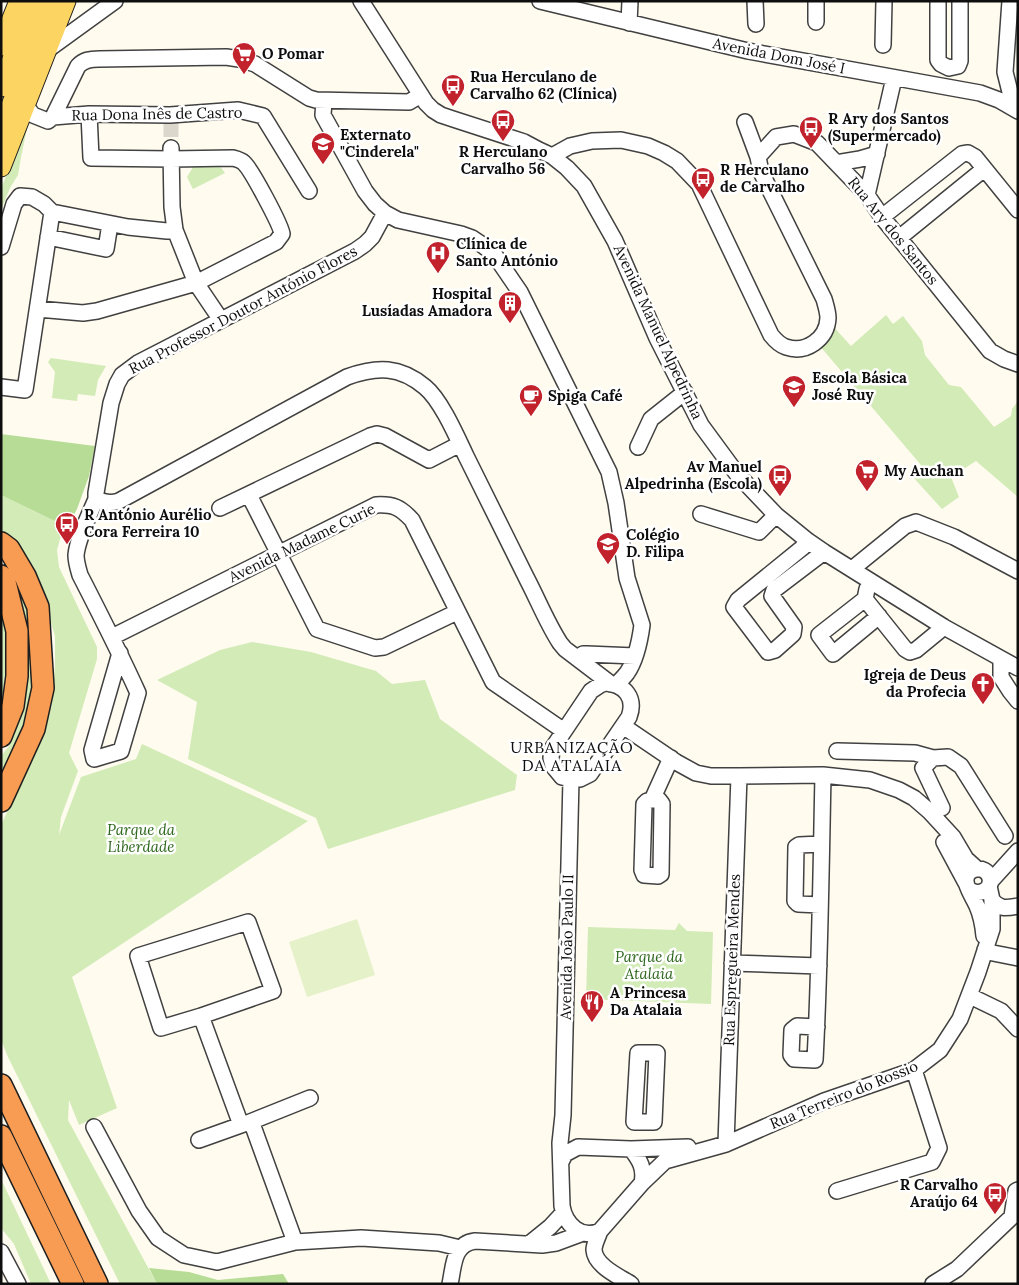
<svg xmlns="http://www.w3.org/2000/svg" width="1019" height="1285" font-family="Lora,serif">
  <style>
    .green { fill: #d2ebb7 }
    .forest { fill: #b6dc96 }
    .pitch { fill: #e4f1c9 }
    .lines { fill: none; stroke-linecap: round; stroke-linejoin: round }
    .minor-tunnel { stroke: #dbd7cc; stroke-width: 15; stroke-dasharray: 15 8; stroke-linecap: butt }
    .minor-casing { stroke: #414141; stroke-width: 18 }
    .major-casing { stroke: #1f1f1f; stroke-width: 21 }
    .highway-casing { stroke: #1f1f1f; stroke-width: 24 }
    .minor { stroke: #fff; stroke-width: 15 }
    .major { stroke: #fcd461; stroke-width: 19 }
    .highway { stroke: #f89c53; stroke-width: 21 }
    .labels { text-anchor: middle; stroke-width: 5; stroke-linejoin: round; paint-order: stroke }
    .poi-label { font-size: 15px; font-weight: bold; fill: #0e0e0e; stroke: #fff; text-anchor: start }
    .street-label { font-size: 15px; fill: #0e0e0e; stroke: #fff }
    .park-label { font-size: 15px; font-style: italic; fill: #2d671c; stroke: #fff }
    .neighbourhood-label { font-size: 16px; letter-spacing: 1px; fill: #0e0e0e; stroke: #fff }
  </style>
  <rect width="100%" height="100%" fill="#fffbee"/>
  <!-- green -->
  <path class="green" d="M26 124H28L21 157 18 175 10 188 1 210V189Z
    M220 166 225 173 193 189 187 177 193 167Z
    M886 315 893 324 903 316 922 341 925 355 949 385 961 387 994 427 1011 416 1012 409 1018 401V497L976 461 951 477 959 497 942 509 912 476 921 465 819 345 832 325 851 346Z
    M51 358 106 366 98 380 95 396 78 394 77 401 52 398 55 372 48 362Z
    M1 495 59 523 62 532 57 550 59 567 97 647V659L69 753 78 771 61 817 59 835 81 777 136 759 142 744 308 821 72 977 117 1108 79 1125 69 1100 68 1120 157 1284H120L8 1057 1 1040V825L35 753 52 704 55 666V636L47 609 1 535Z
    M7 556 28 595 35 700 23 734 1 780V756L9 746 19 709 4 571Z
    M1 610 8 646 3 693 1 702Z
    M252 642 311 652 376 671 392 684 425 680 440 719 517 775 515 790 328 849 316 818 188 759 197 702 157 680 220 650Z
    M679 923 687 931 713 932 711 1004 586 999 588 927 675 930Z
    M1 1179 51 1284H31L14 1244 1 1228Z"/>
  <!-- forest -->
  <path class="forest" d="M1 434 95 446 89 476 77 509 66 529 59 523 1 495Z
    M149 1268 189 1272 218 1280 283 1274 289 1284H157Z"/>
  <!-- pitch -->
  <path class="pitch" d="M357 919 375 975 307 997 289 942Z"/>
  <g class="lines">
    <!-- minor-tunnel -->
    <path class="minor-tunnel" d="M171 122V148"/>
    <!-- minor casing -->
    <g class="minor-casing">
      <path id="minor" d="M361 1 426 103 433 110 441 115 453 119 524 142 539 150 552 156 567 168 584 186 615 241 657 338 701 425 737 474 776 515 808 541 824 552 944 627 1018 668
        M540 1 748 51 980 93 999 100 1018 111
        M755 1 756 24
        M816 1V22
        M938 1V60L941 64 949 68 958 66 960 61V1
        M1010 1 1005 72 1011 96 1018 108
        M629 23 630 1
        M883 45 884 1
        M46 51 115 1
        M324 101 323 115 365 191 375 204 385 213 398 220 461 234 472 238 481 244 494 254 520 292 609 472 616 503 627 578 642 625C640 640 636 660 627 673 624 677 620 681 616 685
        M25 105 33 115 48 121 53 117 78 66C84 60 90 59 99 59L226 57 239 59 255 64 309 98 316 100 409 102 421 95
        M53 117 89 114 170 115 238 110 263 116 309 191
        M171 148 172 207 175 230 196 283 221 320
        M552 156 570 146 592 141 621 140 648 146 664 153 677 161 699 184 771 335C775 340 780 345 786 347 806 354 827 339 828 318 828 312 826 306 824 299L761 172 758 157 745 122
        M758 157 776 137 794 134 817 143 867 195 882 217 990 351 1004 359 1018 364
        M836 163 860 159 877 154
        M867 195 894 78
        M52 212 128 227 167 231 175 230
        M882 217 962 154 968 153 975 157 1018 210
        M48 237 106 249 110 224
        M899 238 984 169
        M1 247 14 204 20 196 32 197 44 204 52 212
        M38 309 83 313 97 311 196 283 276 242 282 234C281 225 251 169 244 163 241 160 237 159 233 158L171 159 91 158 89 114
        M1 387 25 390 52 212
        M638 447 651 419 685 392
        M249 495 317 629 375 648 384 647 457 612
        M96 499C104 502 110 504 119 501L347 377C377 366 400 366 425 387 441 400 457 437 466 456 486 497 507 538 527 579 538 600 547 623 560 643L565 649 611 684
        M220 508 370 436 377 434 385 436 429 460 460 444
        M701 514 759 532 776 515
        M808 541 802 548 738 600 734 607 768 652 775 650 793 634 794 627 772 596 774 590 824 552
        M852 569 905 526 916 522 954 537 1018 571
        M867 589 865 599 905 649 910 652 916 650 944 627
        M865 599 819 635 833 654 879 616
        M112 637 376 505C393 504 400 507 412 520L493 682 564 731
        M120 653 92 750 94 759 121 751 138 693C120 653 100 614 80 575 78 568 76 562 76 555 78 537 89 516 96 499V493L111 403 117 384 122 375 138 363 355 251 365 244 372 237 385 213
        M577 658 583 654H587L635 656
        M1001 659V677L1010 691 1018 701
        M605 683C625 684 636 698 629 717L590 774 580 779H571L562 777 553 766 551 758 552 749 591 691 600 685Z
        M623 726 676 762 696 773 711 776H739L823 775 870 780 899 790 914 798 929 811 953 837 966 859 977 869
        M837 751 915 753 933 758
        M571 779 563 1115 560 1143 562 1206C565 1224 581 1240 600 1231L642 1183 665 1161 726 1144 824 1101 914 1070 940 1050 960 1019 978 972 992 929V900L989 886
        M652 800H659L662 804 661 874 658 876 644 875 642 870 644 804 647 801 652 800 671 758
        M929 811 942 808 923 768 933 758 948 757 961 766 1005 836
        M944 842 966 883
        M990 882 1018 851
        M970 890C979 896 993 890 990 878 986 864 965 867 966 881 966 887 974 899 977 906 981 915 983 925 984 936
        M992 900C1000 910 1007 908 1018 906
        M820 905 798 904 795 901 796 847 799 845 821 844
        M985 950 993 953 1018 958
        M732 963 819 966
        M970 996 1001 1011 1018 1029
        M201 1016 273 991 248 922 138 956 161 1028 201 1016 241 1125 250 1122 254 1129 295 1242
        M817 1027 797 1026 792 1030 791 1055 794 1059 815 1060C820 965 821 870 823 775
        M638 1053H657L654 1122H634Z
        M250 1122 310 1098
        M94 1127 139 1211 158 1238 184 1255 217 1262 295 1242 361 1238 439 1243 460 1248
        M199 1140 241 1125
        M726 1144 739 776
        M631 1149C640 1160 645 1169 642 1183
        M561 1162 565 1154 578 1147 631 1149 688 1147
        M837 1191 932 1162 939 1148 914 1070
        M1012 1216 1016 1191 1018 1190
        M600 1231C598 1237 594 1244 594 1250 595 1266 620 1277 631 1284
        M529 1244 550 1227 563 1213
        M1 1252 18 1284
        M450 1284C454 1265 453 1244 475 1241L542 1245 556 1243 583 1233
        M933 1284 957 1269 1018 1211"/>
    </g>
    <!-- major casing -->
    <g class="major-casing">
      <path id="major" d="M1 46 19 1
        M1 87 35 1
        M2 129 51 1
        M1 167 66 1"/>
    </g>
    <!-- highway casing -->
    <g class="highway-casing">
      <path id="highway" d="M1 543 9 549 25 576 38 607 43 688 34 729 1 801
        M1 576 5 582 17 631V676L13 706 1 736
        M1 1085 97 1284
        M1 1136 73 1284"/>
    </g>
    <!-- minor -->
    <use href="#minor" class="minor"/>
    <!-- major -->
    <use href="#major" class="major"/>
    <!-- highway -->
    <use href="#highway" class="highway"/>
  </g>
  <!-- icons -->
  <defs>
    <g id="supermarket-pin" transform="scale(1.25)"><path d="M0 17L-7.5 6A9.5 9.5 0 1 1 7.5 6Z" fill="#c2222b" stroke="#fff"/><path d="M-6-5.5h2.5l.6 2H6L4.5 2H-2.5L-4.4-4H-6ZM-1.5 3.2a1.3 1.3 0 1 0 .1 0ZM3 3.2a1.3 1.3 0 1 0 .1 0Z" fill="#fff"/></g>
    <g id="bus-pin" transform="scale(1.25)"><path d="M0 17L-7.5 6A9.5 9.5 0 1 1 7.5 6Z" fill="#c2222b" stroke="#fff"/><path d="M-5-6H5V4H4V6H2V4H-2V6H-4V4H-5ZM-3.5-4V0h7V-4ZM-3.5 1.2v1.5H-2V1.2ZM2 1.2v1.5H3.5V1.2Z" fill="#fff"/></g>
    <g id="school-pin" transform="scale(1.25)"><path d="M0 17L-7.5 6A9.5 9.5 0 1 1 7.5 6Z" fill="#c2222b" stroke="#fff"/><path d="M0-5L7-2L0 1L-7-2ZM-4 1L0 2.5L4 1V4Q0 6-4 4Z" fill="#fff"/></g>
    <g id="hospital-pin" transform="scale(1.25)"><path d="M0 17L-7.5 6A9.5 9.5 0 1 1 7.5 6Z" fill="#c2222b" stroke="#fff"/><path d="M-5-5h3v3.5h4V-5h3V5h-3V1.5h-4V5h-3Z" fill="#fff"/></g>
    <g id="building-pin" transform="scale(1.25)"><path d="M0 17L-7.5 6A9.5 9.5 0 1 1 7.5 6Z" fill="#c2222b" stroke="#fff"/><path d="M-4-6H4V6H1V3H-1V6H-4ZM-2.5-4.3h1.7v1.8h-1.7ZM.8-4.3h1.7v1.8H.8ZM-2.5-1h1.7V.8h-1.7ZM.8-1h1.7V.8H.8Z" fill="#fff"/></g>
    <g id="cafe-pin" transform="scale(1.25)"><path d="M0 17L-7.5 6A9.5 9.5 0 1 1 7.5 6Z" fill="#c2222b" stroke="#fff"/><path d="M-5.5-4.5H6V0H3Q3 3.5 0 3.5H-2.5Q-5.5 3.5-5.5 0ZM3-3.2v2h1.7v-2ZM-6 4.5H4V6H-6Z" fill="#fff"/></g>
    <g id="church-pin" transform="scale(1.25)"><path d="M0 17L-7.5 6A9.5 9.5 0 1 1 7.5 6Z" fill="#c2222b" stroke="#fff"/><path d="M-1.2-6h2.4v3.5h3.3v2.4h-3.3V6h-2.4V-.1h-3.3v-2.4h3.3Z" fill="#fff"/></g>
    <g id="restaurant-pin" transform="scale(1.25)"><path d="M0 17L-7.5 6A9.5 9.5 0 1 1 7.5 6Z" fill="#c2222b" stroke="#fff"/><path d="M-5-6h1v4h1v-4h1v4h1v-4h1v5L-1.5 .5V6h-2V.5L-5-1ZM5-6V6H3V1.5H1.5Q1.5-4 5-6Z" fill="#fff"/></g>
  </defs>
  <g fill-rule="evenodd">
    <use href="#supermarket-pin" x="244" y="54"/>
    <use href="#bus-pin" x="453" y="86"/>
    <use href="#bus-pin" x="503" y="121"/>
    <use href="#bus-pin" x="811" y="128"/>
    <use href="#school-pin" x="323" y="144"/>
    <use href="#bus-pin" x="703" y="179"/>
    <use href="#hospital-pin" x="438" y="253"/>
    <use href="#building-pin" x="510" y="303"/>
    <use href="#school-pin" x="794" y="387"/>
    <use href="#cafe-pin" x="531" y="396"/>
    <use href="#supermarket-pin" x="867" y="471"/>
    <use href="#bus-pin" x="780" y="476"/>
    <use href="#bus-pin" x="67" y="524"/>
    <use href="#school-pin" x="608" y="544"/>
    <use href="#church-pin" x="983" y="684"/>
    <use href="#restaurant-pin" x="592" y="1002"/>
    <use href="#bus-pin" x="995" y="1194"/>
  </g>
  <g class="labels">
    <!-- poi labels -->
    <g class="poi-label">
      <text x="262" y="59">O Pomar</text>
      <text x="470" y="82">Rua Herculano de<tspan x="470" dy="17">Carvalho 62 (Clínica)</tspan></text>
      <text x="828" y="124">R Ary dos Santos<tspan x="828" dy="17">(Supermercado)</tspan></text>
      <text x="340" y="140">Externato<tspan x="340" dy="17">"Cinderela"</tspan></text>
      <text x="503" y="157" text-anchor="middle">R Herculano<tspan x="503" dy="17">Carvalho 56</tspan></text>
      <text x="720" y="175">R Herculano<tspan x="720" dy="17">de Carvalho</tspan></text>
      <text x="456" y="249">Clínica de<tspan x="456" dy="17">Santo António</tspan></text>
      <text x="492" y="299" text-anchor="end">Hospital<tspan x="492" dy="17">Lusíadas Amadora</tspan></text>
      <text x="812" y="383">Escola Básica<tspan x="812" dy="17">José Ruy</tspan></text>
      <text x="548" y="401">Spiga Café</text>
      <text x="762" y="472" text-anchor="end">Av Manuel<tspan x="762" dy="17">Alpedrinha (Escola)</tspan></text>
      <text x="884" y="476">My Auchan</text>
      <text x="84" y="520">R António Aurélio<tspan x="84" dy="17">Cora Ferreira 10</tspan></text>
      <text x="626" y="540">Colégio<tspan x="626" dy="17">D. Filipa</tspan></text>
      <text x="966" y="680" text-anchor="end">Igreja de Deus<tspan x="966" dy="17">da Profecia</tspan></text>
      <text x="610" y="998">A Princesa<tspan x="610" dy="17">Da Atalaia</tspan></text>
      <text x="978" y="1190" text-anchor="end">R Carvalho<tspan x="978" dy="17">Araújo 64</tspan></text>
    </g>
    <!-- street labels -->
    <g class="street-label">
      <text transform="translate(779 56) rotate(11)" y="5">Avenida Dom José I</text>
      <text transform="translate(157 114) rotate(-1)" y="5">Rua Dona Inês de Castro</text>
      <text transform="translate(893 231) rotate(51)" y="5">Rua Ary dos Santos</text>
      <text transform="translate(243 310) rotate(-28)" y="5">Rua Professor Doutor António Flores</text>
      <text transform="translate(658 332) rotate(65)" y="5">Avenida Manuel Alpedrinha</text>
      <text transform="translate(302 543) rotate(-26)" y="5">Avenida Madame Curie</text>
      <text transform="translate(567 947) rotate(-89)" y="5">Avenida João Paulo II</text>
      <text transform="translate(732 960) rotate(-88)" y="5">Rua Espregueira Mendes</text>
      <text transform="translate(844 1095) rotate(-22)" y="5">Rua Terreiro do Rossio</text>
    </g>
    <!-- park labels -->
    <g class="park-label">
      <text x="141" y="835">Parque da<tspan x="141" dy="17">Liberdade</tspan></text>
      <text x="649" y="962">Parque da<tspan x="649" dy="17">Atalaia</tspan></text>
    </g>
    <!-- neighbourhood labels -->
    <g class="neighbourhood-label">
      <text x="572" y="753">URBANIZAÇÃO<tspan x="572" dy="18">DA ATALAIA</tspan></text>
    </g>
  </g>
  <!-- border -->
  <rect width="1019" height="1285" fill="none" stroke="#0e0e0e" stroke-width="5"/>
</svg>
